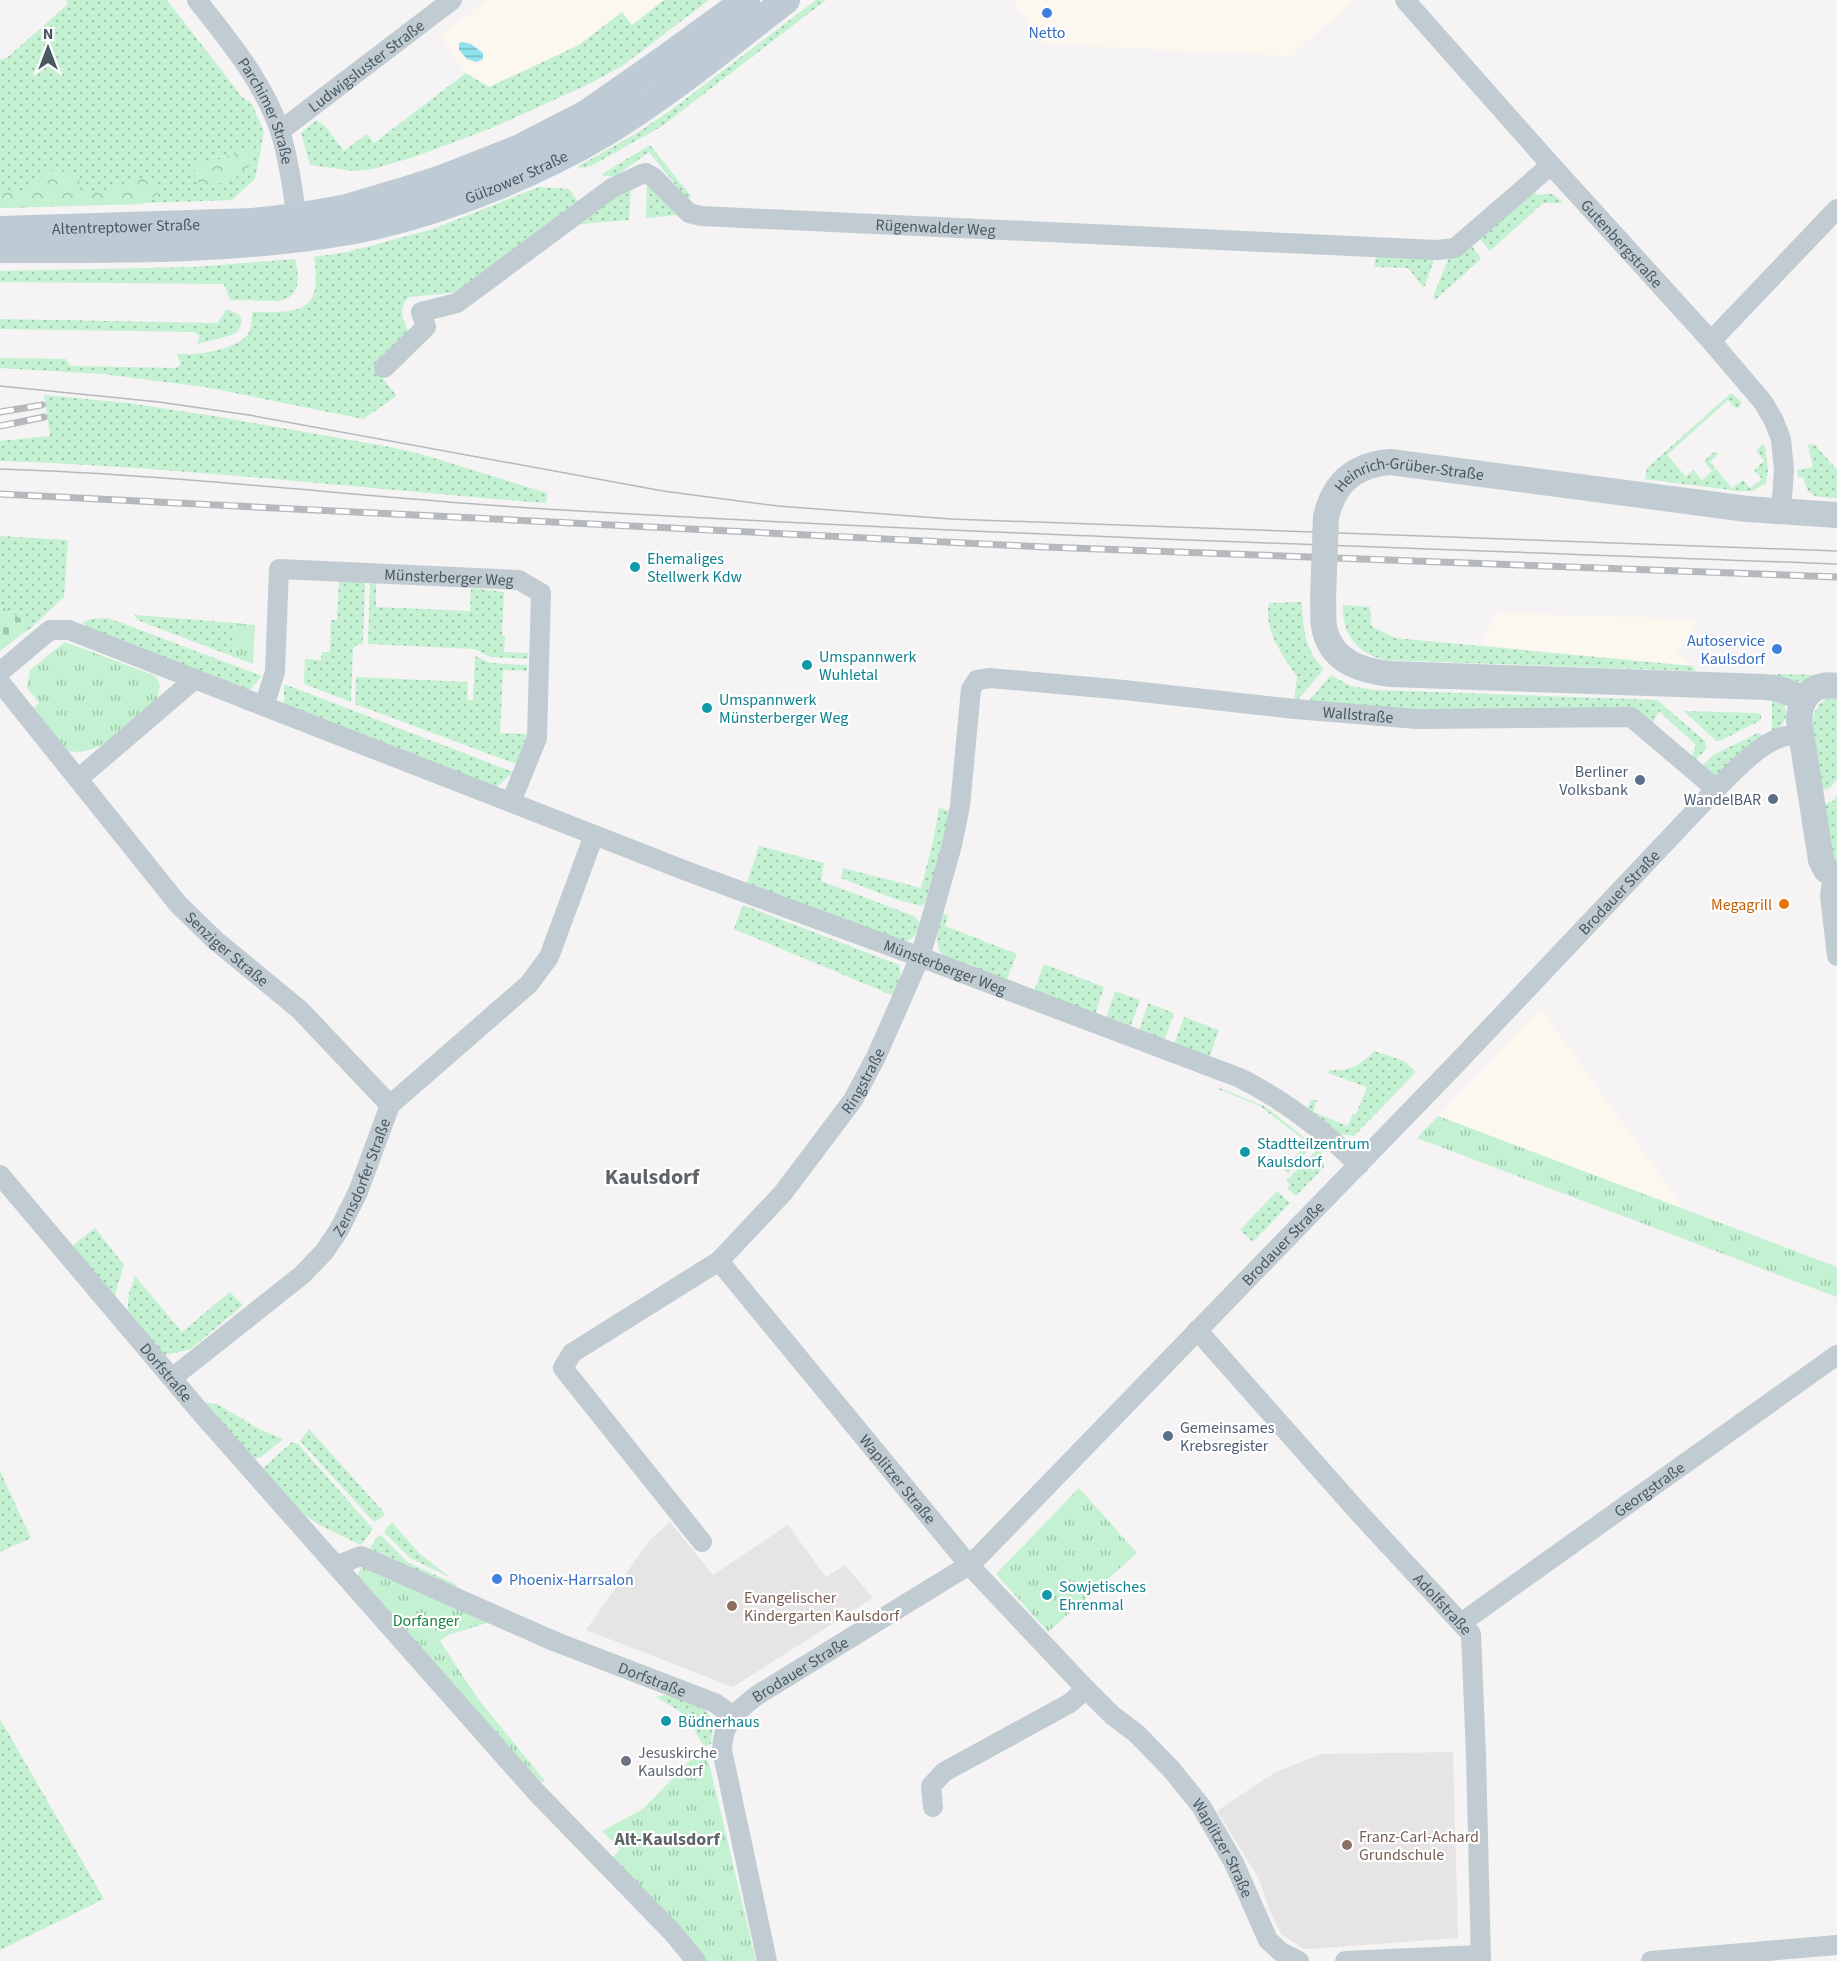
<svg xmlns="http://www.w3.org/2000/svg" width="1837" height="1961" font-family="'Source Sans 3',sans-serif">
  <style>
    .commercial { fill: #fdf8ef }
    .education { fill: #e6e4e5 }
    .grass { fill: url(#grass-dots) }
    .forest { fill: url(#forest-crowns) }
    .cemetery { fill: url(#cemetery-stones) }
    .park { fill: url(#park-tufts) }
    .water { fill: url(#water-rules) }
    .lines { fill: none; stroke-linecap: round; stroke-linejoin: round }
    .minor { stroke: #c1cbd2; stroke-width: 20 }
    .tertiary { stroke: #c1cbd2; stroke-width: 26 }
    .secondary { stroke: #bfcbd4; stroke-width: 28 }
    .tram { stroke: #b5b9bd; stroke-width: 1.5 }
    .rail-casing { stroke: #b5b9bd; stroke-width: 7 }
    .rail { stroke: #fff; stroke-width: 4.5; stroke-dasharray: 14; stroke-linecap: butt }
    .tertiary-bridge { stroke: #c1cbd2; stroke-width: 26 }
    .shop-dot { fill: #3f7fe0; stroke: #fff; stroke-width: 2 }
    .culture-dot { fill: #0f9aa8; stroke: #fff; stroke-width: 2 }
    .service-dot { fill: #5c6f8a; stroke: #fff; stroke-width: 2 }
    .food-dot { fill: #e8710a; stroke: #fff; stroke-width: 2 }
    .education-dot { fill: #8d6e63; stroke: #fff; stroke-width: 2 }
    .worship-dot { fill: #6b7280; stroke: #fff; stroke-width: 2 }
    .labels { text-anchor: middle; stroke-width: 4.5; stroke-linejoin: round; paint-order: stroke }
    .shop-label { font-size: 16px; fill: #366cbe; stroke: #fff }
    .street-label { font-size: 16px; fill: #4a5861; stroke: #fff }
    .culture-label { font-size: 16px; fill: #0d838f; stroke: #fff; text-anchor: start }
    .service-label { font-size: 16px; fill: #4e5e75; stroke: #fff; text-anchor: end }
    .food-label { font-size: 16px; fill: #c56008; stroke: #fff; text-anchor: end }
    .education-label { font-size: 16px; fill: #785e54; stroke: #fff; text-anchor: start }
    .park-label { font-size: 16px; fill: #178645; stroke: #fff }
    .worship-label { font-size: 16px; fill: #5b616d; stroke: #fff; text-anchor: start }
    .neighbourhood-label { font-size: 18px; font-weight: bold; fill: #5f6468; stroke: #fff }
    .district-label { font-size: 22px; font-weight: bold; fill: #5f6468; stroke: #fff }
  </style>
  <defs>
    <pattern id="grass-dots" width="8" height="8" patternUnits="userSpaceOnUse" patternTransform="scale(1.5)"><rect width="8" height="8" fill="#c3f1d1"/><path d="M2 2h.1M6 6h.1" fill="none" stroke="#a0c6ad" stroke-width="1.8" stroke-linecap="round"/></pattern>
    <pattern id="forest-crowns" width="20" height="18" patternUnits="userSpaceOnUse" patternTransform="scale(1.5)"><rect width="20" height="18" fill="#c3f1d1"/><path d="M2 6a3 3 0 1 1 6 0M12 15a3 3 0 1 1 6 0" fill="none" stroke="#a0c6ad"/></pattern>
    <pattern id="cemetery-stones" width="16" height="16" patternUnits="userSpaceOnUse" patternTransform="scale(1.5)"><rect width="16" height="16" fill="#c3f1d1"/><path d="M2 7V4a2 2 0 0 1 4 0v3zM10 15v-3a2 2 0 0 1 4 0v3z" fill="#a0c6ad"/></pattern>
    <pattern id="park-tufts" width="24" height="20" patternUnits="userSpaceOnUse" patternTransform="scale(1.5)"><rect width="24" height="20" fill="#c3f1d1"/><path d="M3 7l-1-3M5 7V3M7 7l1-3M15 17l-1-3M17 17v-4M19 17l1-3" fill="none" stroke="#a0c6ad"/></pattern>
    <pattern id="water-rules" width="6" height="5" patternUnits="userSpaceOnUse" patternTransform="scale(1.5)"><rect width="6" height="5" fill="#90e2ee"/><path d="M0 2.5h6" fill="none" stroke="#78bac4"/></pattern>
  </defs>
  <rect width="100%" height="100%" fill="#f5f3f3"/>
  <!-- commercial -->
  <path class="commercial" d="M487 0H664L632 25 621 12 579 45 489 87 466 73 448 50 442 35Z
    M1012 0H1354L1291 56 1046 44Z
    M1495 613 1699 619 1677 654 1692 666 1481 645Z
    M1541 1009 1685 1210 1438 1116Z"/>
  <!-- education -->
  <path class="education" d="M670 1522 713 1575 788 1525 826 1577 845 1565 873 1598 733 1687 586 1630 649 1541Z
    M1453 1752 1458 1938 1309 1949 1302 1948 1281 1934 1271 1914 1259 1879 1217 1811 1274 1773 1321 1754Z"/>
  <!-- grass -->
  <path class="grass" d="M66 0H167L242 97 252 104 264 132 255 179 232 200 0 208V60L8 57 68 4Z
    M664 0H709L622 66 591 83 494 127 414 157 373 169 353 171 310 165 301 133 316 120 325 126 344 151 367 134 374 143 466 73 489 87 579 45 622 12 632 25Z
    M816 0H826L662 126 593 165 584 168 577 167 637 133 671 110Z
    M650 145 691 196 688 200 649 152 616 176H603L602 174Z
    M647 185H650L677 215 646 218Z
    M539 187 569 189 579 203 462 292 409 297C397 309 403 321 410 334L374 368 397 396 363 419 205 387 103 374 0 368V358L66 359 70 366 176 368 181 364 177 354C195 356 237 350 248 334 253 327 250 320 253 312 300 313 323 313 314 257L347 252 430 230Z
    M631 188 629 220 581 224 574 223Z
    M1533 190 1538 196C1550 191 1554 194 1563 203H1543L1490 251 1479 238Z
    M1471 245 1481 259 1435 300 1433 297 1449 257Z
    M1376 254 1435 257 1424 288 1408 268 1374 267Z
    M295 259C299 276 302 298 278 301L230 300 224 284 0 282V271L194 267Z
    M227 309 240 315C243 324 240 331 232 335L197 344 200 336 194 332 0 329V319L217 323Z
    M1731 393 1742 403 1737 409 1728 400 1667 455 1686 477 1693 470 1702 480 1712 471 1704 461 1714 452 1719 454 1710 462 1732 488 1743 480 1750 488 1762 479 1754 470 1764 461 1756 450 1763 444 1765 446 1768 471 1766 483 1753 491H1739L1645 479 1647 468Z
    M44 395 128 403 214 416 390 447 424 455 547 493 546 503C364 489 183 467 0 461V441L50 436Z
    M1814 444 1837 470V498C1817 497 1808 499 1803 477H1798L1797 470 1813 467 1808 445Z
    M0 536 68 540 64 597 33 626 0 606Z
    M339 581 365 582 363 644H358L353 649 351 702 304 684 305 659 321 660 322 652H330L331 620H337Z
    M370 583H376V607L470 611 471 588 504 592 502 635 505 636 504 652 528 653V659L491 657 474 649 368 644Z
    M1302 602C1303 628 1304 650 1324 669L1297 701H1294L1297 677C1283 655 1263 631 1269 603Z
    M1343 605 1370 607 1371 626 1395 638 1692 666 1696 671 1386 660C1357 654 1342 634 1343 605Z
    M135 615 235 623 232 656 137 620Z
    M106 618 119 622 262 676 248 692 89 629 82 622 92 619Z
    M475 656 490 663 527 665V671L503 670 500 733 532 734 519 765 355 704 356 677 468 682 467 700H473Z
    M1823 673H1837V678L1805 682 1772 679 1773 674 1821 675Z
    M1331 675 1350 686 1374 690 1657 700 1705 741 1706 749 1694 762 1691 759 1696 745 1659 711 1653 723 1638 713 1410 711 1308 702Z
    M284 684 513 772 497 787 284 705Z
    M1772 697 1783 703C1790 714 1784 727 1772 731Z
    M1829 698 1837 699V779L1830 788 1821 791 1812 717 1820 703Z
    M1684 711 1757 713 1761 715V720L1720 741H1716Z
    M1758 733 1763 736 1715 778 1701 767 1713 755Z
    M1837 795V863L1832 857 1823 805 1833 801Z
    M939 808 950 811 941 854 925 903 922 906 895 899 841 878 843 868 921 888 933 842Z
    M759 846 824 863 821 881 914 916 920 923C917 933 914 939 904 942L747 883Z
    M743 905 899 965C903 977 898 985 894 996L734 929Z
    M942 913 948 915 945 926 1017 954 1006 981 942 955C934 940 937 928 942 913Z
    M1044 964 1104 987 1095 1015 1034 991Z
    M1115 991 1140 1000 1130 1028 1106 1018Z
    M1148 1003 1174 1013 1164 1041 1139 1031Z
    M1184 1017 1219 1030 1209 1058 1174 1045Z
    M1374 1051 1404 1061 1416 1072 1354 1136 1338 1134 1307 1110 1311 1100H1317L1313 1112 1348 1126 1353 1114H1356L1367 1087 1328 1073 1330 1070C1348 1072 1362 1065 1374 1051Z
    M1219 1088 1266 1107 1321 1151 1324 1167 1296 1196 1287 1188 1290 1185 1286 1181 1317 1150 1260 1106 1218 1089Z
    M1277 1191 1290 1203 1253 1242 1240 1230Z
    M95 1228 124 1265 114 1298 71 1247Z
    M135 1276 182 1332 230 1292 243 1305 191 1349 162 1356 127 1313 129 1293Z
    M203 1402 217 1404 261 1430 283 1439 261 1457 253 1459Z
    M309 1429 381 1509 385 1515 374 1522 300 1441Z
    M292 1442 298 1444 373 1529 361 1545 321 1526 306 1516 262 1469Z
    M0 1471 31 1538 0 1552Z
    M392 1522 418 1552 449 1577 410 1558 384 1532Z
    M378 1535 382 1536 407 1562 457 1585 455 1588 370 1549Z
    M674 1694C686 1700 708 1706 712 1721 714 1727 711 1737 711 1744L703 1747V1745L686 1715 656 1697Z
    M0 1719 104 1899 0 1950Z"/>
  <!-- forest -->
  <path class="forest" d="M241 150 251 152 252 162C238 181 221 187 198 182L194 174 196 164 224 158Z
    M54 170 77 174 80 177 79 185 82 193C106 194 128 179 151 176L159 192 144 204 0 208V189L23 191 37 185 44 172Z"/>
  <!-- cemetery -->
  <path class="cemetery" d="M0 606 33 626 0 651Z"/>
  <!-- park -->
  <path class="park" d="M235 623 255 625 253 664 232 656Z
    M65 642 156 676 160 685 157 701C133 721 101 758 68 751L33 709 39 703 27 687 30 670Z
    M1438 1116 1837 1267V1297L1417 1138Z
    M1302 1149 1307 1152 1288 1173 1283 1169Z
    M1079 1488 1137 1553 1048 1632 996 1574Z
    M363 1567 490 1622 448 1635 440 1641 478 1699 545 1781 536 1783 358 1577 359 1571Z
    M703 1747 710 1767 756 1961H706L679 1929 611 1860 620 1849 602 1831 643 1809Z"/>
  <!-- water -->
  <path class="water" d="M462 42 471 44 483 53V59L477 62 467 59 459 50V43Z"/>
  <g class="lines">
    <!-- minor -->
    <g class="minor">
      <path id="s1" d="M197 0C229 41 263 81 280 131 289 158 292 189 297 217"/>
      <path id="s2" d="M1405 0 1551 165 1711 341 1763 402 1774 421 1781 439 1784 470 1781 511"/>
      <path id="s3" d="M280 131 452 0"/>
      <path d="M1711 341 1837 209"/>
      <path id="s4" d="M384 368 426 327 421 312 457 303 612 188 642 174 646 173 653 177 689 213 701 216 1437 250 1455 248 1551 165"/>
      <path id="s5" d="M0 672 50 630H69L689 872 920 957 1240 1078C1284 1100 1324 1131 1359 1165"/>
      <path id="s6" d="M0 682 178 904 215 940 300 1010 390 1105"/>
      <path id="s7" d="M264 706 275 672 279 569 519 580 541 593 537 738 511 802"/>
      <path d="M78 779 195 679"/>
      <path d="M1833 876 1830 895 1837 956"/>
      <path id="s8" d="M0 1175 202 1414 536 1792 673 1933 696 1961"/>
      <path id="s9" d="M719 1261 969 1565 1086 1689 1112 1715 1137 1734 1171 1769 1201 1806 1234 1863 1268 1940 1281 1952 1299 1961"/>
      <path id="s10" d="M1197 1330 1360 1514 1471 1634 1476 1756 1481 1961"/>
      <path id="s11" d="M172 1378 302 1275 324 1252 339 1230 358 1192 390 1105 529 984 549 957 594 835"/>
      <path id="s12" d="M702 1542 563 1368 572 1353 719 1261 783 1193 853 1100 876 1057 920 957 932 916 952 845 960 806 971 689 977 680 990 678 1124 690 1295 709 1417 719 1631 717 1716 789"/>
      <path id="s13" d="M337 1565 361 1556 556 1642 715 1703 732 1715"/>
      <path id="s14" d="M1461 1623 1837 1355"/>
      <path d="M933 1807 931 1786 944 1772 1070 1703 1086 1689"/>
      <path id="s15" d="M767 1961 722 1750C723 1721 735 1713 756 1696L969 1565 981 1554 1456 1064 1716 789C1735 771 1756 746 1782 737 1788 735 1795 735 1801 734"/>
      <path d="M1345 1961 1480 1955"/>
      <path d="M1651 1961 1837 1945"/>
    </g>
    <!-- tertiary -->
    <g class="tertiary">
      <path id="s16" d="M1326 517C1334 482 1355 465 1390 462L1747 509 1837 515"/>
      <path d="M1323 598C1324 609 1322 621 1325 631 1333 663 1363 671 1391 674L1765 687 1779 689 1804 698"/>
      <path d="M1837 686C1813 682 1800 697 1799 720L1821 860 1826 870 1837 878"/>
    </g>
    <!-- secondary -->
    <g class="secondary">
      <path id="s17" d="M0 230 253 222 297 217 347 208 404 191 444 178 520 148 586 114 662 61 746 0"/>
      <path id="s18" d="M0 249C116 249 234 251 349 231 432 216 530 177 603 134 667 95 727 46 786 0"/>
    </g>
    <!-- tram -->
    <path class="tram" d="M0 386 159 402 249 415 663 491 778 506 951 519 1837 551
      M0 469C188 475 375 499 562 510 987 535 1412 548 1837 564"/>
    <!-- rail casing -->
    <g class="rail-casing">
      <path id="rail" d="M0 412 42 405
        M0 426 44 417
        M0 494 1045 547 1837 577"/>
    </g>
    <!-- rail -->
    <use href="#rail" class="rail"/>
    <!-- tertiary-bridge -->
    <path class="tertiary-bridge" d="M1323 598 1326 517"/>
  </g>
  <!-- markers -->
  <g class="shop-dot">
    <circle cx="1047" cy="13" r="6"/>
    <circle cx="1777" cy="649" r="6"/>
    <circle cx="497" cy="1579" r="6"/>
  </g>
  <g class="culture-dot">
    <circle cx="635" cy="567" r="6"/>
    <circle cx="807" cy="665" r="6"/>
    <circle cx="707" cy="708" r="6"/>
    <circle cx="1245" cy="1152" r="6"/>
    <circle cx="1047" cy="1595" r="6"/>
    <circle cx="666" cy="1721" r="6"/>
  </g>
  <g class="service-dot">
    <circle cx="1640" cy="780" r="6"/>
    <circle cx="1773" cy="799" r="6"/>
    <circle cx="1168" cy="1436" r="6"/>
  </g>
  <circle class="food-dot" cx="1784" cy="904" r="6"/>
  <g class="education-dot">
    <circle cx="732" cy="1606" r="6"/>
    <circle cx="1347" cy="1845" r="6"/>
  </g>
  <circle class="worship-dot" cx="626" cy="1761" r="6"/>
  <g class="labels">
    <!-- shop labels -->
    <g class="shop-label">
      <text x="1047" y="38">Netto</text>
      <text x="1765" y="646" text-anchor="end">Autoservice<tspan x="1765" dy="18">Kaulsdorf</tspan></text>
      <text x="509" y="1585" text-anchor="start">Phoenix-Harrsalon</text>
    </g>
    <!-- street labels -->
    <g class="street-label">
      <text dy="6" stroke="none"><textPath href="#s3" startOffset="108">Ludwigsluster Straße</textPath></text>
      <text dy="6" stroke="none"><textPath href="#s1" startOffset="132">Parchimer Straße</textPath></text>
      <text dy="6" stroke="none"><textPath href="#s18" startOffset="526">Gülzower Straße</textPath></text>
      <text dy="6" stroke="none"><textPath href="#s17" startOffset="126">Altentreptower Straße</textPath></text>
      <text dy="6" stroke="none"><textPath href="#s4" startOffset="648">Rügenwalder Weg</textPath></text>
      <text dy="6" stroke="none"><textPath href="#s2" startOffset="326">Gutenbergstraße</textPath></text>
      <text dy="6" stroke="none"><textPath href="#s16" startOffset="108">Heinrich-Grüber-Straße</textPath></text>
      <text dy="6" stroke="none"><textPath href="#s7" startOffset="309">Münsterberger Weg</textPath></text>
      <text dy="6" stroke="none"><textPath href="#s12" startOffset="1449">Wallstraße</textPath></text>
      <text dy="6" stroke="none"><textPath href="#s15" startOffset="1468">Brodauer Straße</textPath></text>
      <text dy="6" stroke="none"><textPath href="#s6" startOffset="351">Senziger Straße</textPath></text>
      <text dy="6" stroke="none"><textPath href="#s5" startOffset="1023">Münsterberger Weg</textPath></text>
      <text dy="6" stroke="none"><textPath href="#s12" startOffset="645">Ringstraße</textPath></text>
      <text dy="6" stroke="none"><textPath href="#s11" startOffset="282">Zernsdorfer Straße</textPath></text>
      <text dy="6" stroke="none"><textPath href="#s15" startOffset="982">Brodauer Straße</textPath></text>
      <text dy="6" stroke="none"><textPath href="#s8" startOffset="258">Dorfstraße</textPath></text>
      <text dy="6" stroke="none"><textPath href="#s9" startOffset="282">Waplitzer Straße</textPath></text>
      <text dy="6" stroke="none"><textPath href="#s14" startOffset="231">Georgstraße</textPath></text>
      <text dy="6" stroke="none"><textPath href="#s10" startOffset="368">Adolfstraße</textPath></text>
      <text dy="6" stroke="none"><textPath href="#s15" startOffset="334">Brodauer Straße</textPath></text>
      <text dy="6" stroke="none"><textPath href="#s13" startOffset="342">Dorfstraße</textPath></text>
      <text dy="6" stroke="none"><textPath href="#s9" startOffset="776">Waplitzer Straße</textPath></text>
    </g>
    <!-- culture labels -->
    <g class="culture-label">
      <text x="647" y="564">Ehemaliges<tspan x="647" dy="18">Stellwerk Kdw</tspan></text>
      <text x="819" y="662">Umspannwerk<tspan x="819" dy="18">Wuhletal</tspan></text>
      <text x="719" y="705">Umspannwerk<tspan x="719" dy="18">Münsterberger Weg</tspan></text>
      <text x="1257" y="1149">Stadtteilzentrum<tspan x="1257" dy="18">Kaulsdorf</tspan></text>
      <text x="1059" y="1592">Sowjetisches<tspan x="1059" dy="18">Ehrenmal</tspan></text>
      <text x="678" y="1727">Büdnerhaus</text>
    </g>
    <!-- service labels -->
    <g class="service-label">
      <text x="1628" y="777">Berliner<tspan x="1628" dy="18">Volksbank</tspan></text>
      <text x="1761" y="805">WandelBAR</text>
      <text x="1180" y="1433" text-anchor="start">Gemeinsames<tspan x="1180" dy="18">Krebsregister</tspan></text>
    </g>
    <!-- food labels -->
    <g class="food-label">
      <text x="1772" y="910">Megagrill</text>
    </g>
    <!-- education labels -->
    <g class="education-label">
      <text x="744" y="1603">Evangelischer<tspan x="744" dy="18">Kindergarten Kaulsdorf</tspan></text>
      <text x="1359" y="1842">Franz-Carl-Achard<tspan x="1359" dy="18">Grundschule</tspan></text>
    </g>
    <!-- park labels -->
    <g class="park-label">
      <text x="426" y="1626">Dorfanger</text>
    </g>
    <!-- worship labels -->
    <g class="worship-label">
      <text x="638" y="1758">Jesuskirche<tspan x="638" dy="18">Kaulsdorf</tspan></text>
    </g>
    <!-- neighbourhood labels -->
    <g class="neighbourhood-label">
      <text x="667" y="1845">Alt-Kaulsdorf</text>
    </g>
    <!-- district labels -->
    <g class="district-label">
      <text x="652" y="1184">Kaulsdorf</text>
    </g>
  </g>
  <!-- north arrow -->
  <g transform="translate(48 48)" stroke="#ffffff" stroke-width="4.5" paint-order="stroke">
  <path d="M0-4.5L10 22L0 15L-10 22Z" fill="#4a5861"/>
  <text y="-9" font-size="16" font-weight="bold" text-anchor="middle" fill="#4a5861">N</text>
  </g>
</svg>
